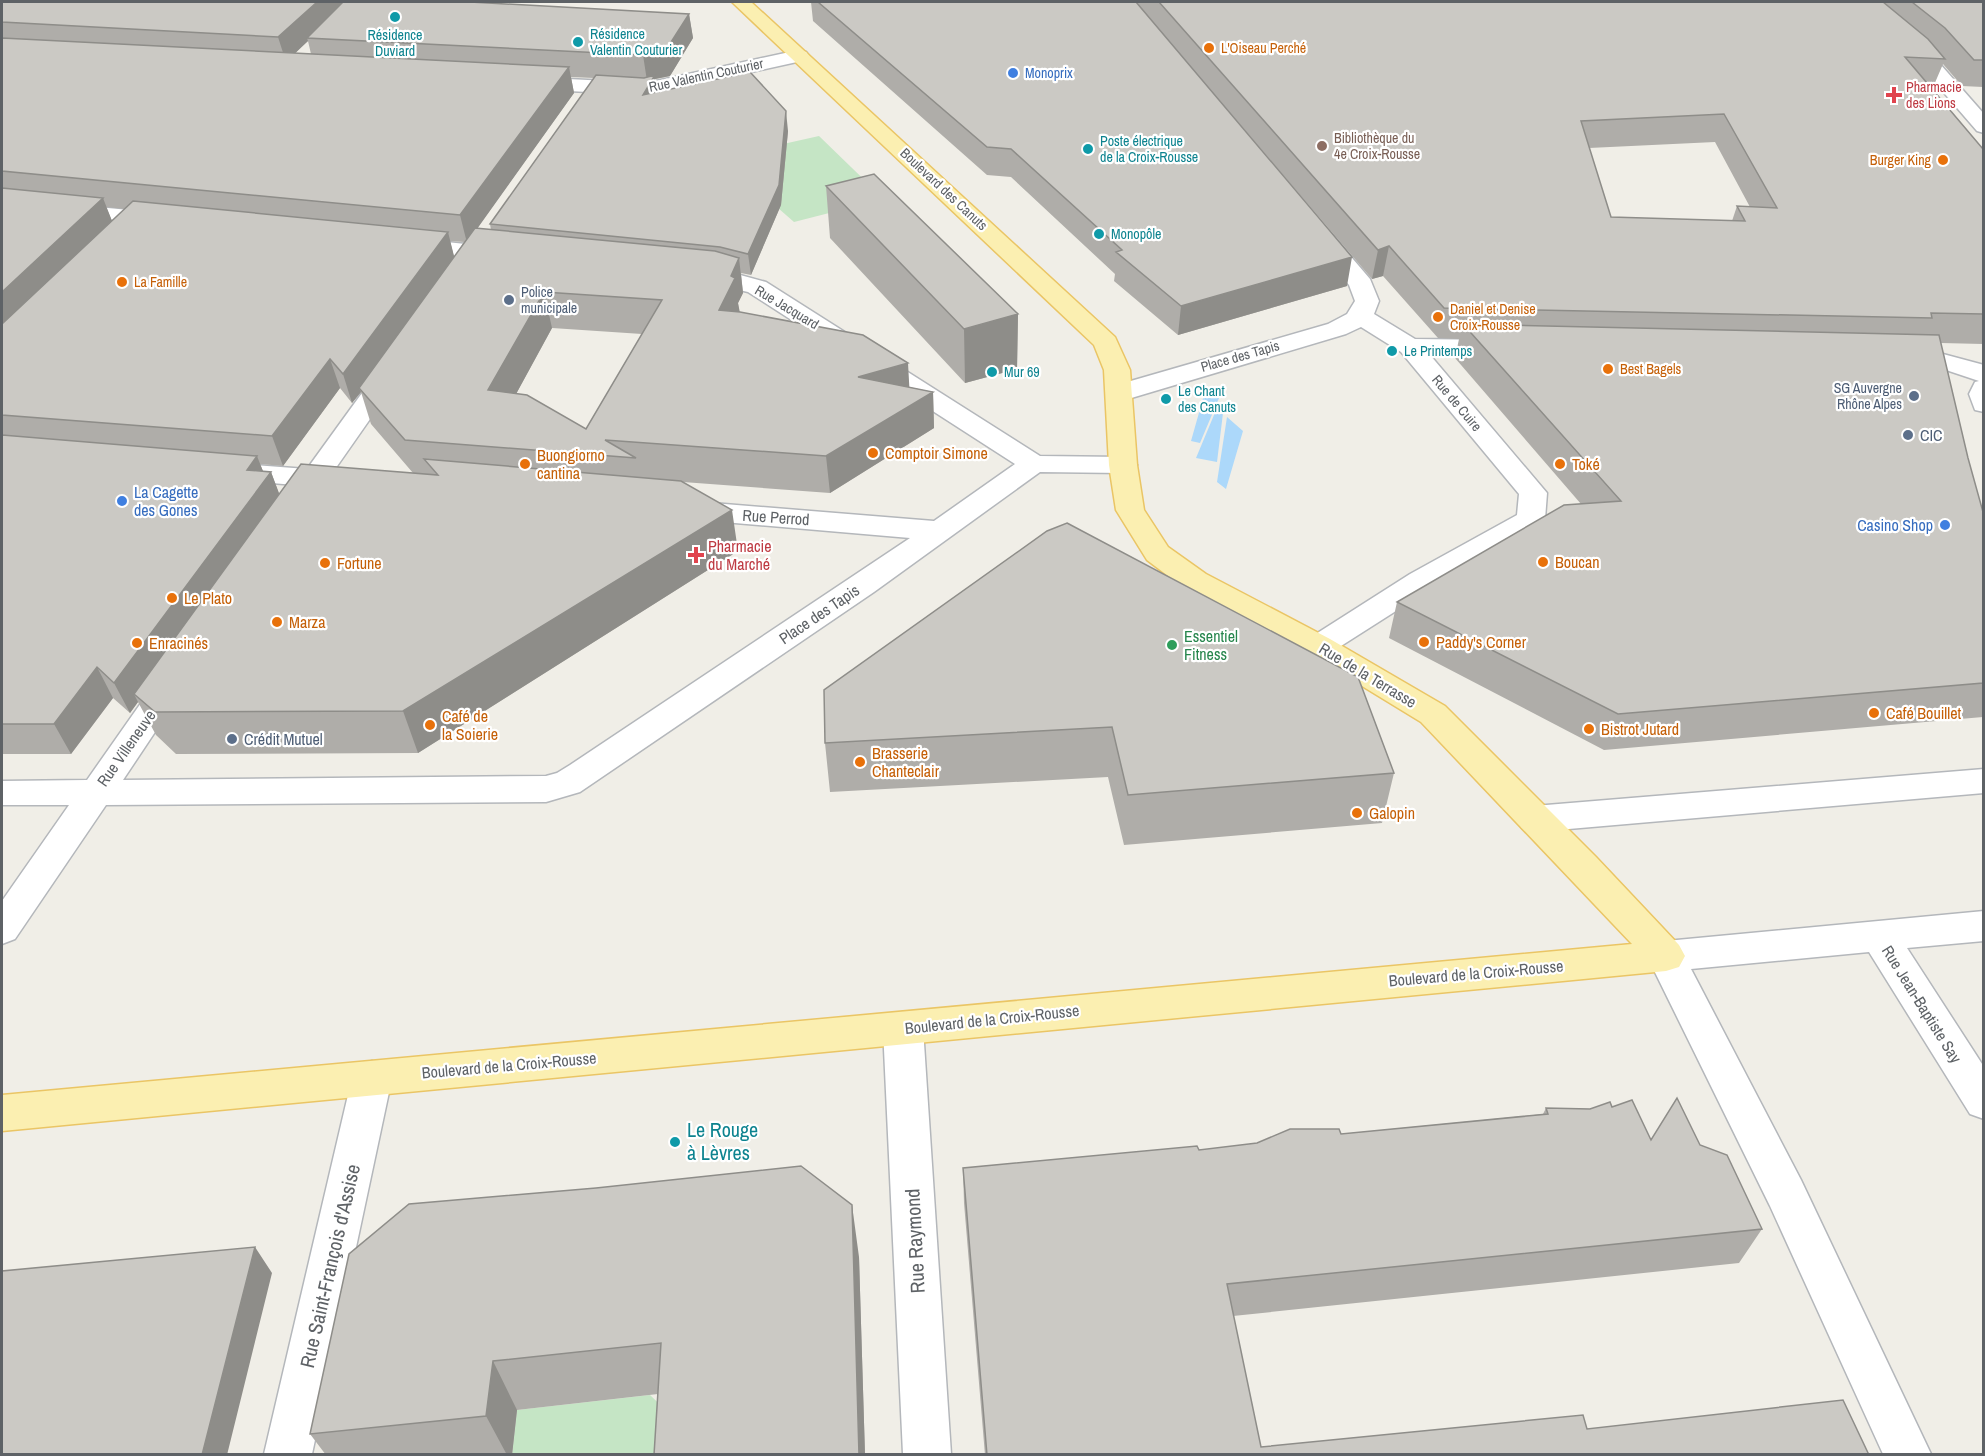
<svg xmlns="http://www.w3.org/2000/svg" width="1985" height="1456" font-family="'Archivo Narrow',sans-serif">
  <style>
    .green { fill: #c5e5c5 }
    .water { fill: #acd8fa }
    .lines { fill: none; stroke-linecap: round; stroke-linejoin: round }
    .minor-casing { stroke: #b4b7bb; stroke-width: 3 }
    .major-casing { stroke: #eac565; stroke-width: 3 }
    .minor { fill: #fff; fill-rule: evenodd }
    .major { fill: #fbefb1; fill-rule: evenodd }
    .wall { fill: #afada9; fill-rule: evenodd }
    .shaded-wall { fill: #8e8d89 }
    .building { fill: #cbc9c4; stroke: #8e8d89; stroke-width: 1.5; fill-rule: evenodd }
    .culture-dot { fill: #0f9aa8; stroke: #fff; stroke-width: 2 }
    .food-dot { fill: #e8710a; stroke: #fff; stroke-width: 2 }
    .shop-dot { fill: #3f7fe0; stroke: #fff; stroke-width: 2 }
    .health-dot { fill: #e0444e; stroke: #fff; stroke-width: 2 }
    .education-dot { fill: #8d6e63; stroke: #fff; stroke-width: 2 }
    .service-dot { fill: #5c6f8a; stroke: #fff; stroke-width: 2 }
    .leisure-dot { fill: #2e9e5b; stroke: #fff; stroke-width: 2 }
    .labels { text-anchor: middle; stroke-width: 4.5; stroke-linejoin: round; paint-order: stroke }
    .far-culture-label { font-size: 14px; fill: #0d838f; stroke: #fff; text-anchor: start }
    .far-food-label { font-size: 14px; fill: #c56008; stroke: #fff; text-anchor: start }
    .far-shop-label { font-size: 14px; fill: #366cbe; stroke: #fff; text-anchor: start }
    .far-street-label { font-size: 14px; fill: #5e6266; stroke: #fff }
    .far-health-label { font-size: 14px; fill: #be3a42; stroke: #fff; text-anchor: start }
    .far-education-label { font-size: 14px; fill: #785e54; stroke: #fff; text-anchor: start }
    .far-service-label { font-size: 14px; fill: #4e5e75; stroke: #fff; text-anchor: start }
    .service-label { font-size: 16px; fill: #4e5e75; stroke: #fff; text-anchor: start }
    .food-label { font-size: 16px; fill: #c56008; stroke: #fff; text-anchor: start }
    .shop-label { font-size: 16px; fill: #366cbe; stroke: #fff; text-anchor: start }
    .street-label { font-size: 16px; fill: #5e6266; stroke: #fff }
    .health-label { font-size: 16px; fill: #be3a42; stroke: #fff; text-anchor: start }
    .leisure-label { font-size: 16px; fill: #27864d; stroke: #fff; text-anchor: start }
    .near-culture-label { font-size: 20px; fill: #0d838f; stroke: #fff; text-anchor: start }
    .near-street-label { font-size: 20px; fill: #5e6266; stroke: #fff }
  </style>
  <rect width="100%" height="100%" fill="#f0eee7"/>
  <!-- green -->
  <path class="green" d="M819 136 884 199 794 222 721 158Z
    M650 1395 675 1419 673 1454H512L517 1410Z"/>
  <!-- water -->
  <path class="water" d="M1204 395 1219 398 1200 443 1191 441Z
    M1219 403 1224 405 1217 462 1196 458Z
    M1227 417 1243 431 1226 489 1217 482Z"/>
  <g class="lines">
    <!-- minor casing -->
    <g class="minor-casing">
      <path id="minor" d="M1848 2H1868L1933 56 1984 114V133L1977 131 1919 64Z
        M799 50 806 52 809 56 806 60 647 95 529 89 522 87 519 83 522 79 529 77 647 83Z
        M2 198 161 213 169 215 172 220 169 225 161 227 2 212Z
        M1321 229 1329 231 1370 279 1379 301 1374 314 1415 339 1501 340 1510 343 1514 348 1510 353 1501 356 1430 355 1547 493 1545 519 1541 525 1432 588 1330 653 1319 657 1308 653 1303 646 1308 639 1410 574 1517 515 1519 494 1401 352 1361 327 1346 334 1128 399 1119 401 1110 399 1106 393 1110 387 1328 324 1347 314 1355 301 1349 285 1309 236 1313 231Z
        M407 238 505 248 513 250 517 255 513 260 505 262 399 250 395 245 399 240Z
        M699 267 722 270 766 282 1040 456 1123 457 1133 459 1137 465 1133 471 1123 473 1040 472 874 592 580 792 546 802 106 805 15 939 2 944V901L69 805H2V781L87 780 162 673 173 670 184 673 189 681 123 780 546 776 557 773 570 765 910 538 688 519 678 516 674 510 678 504 688 501 934 521 1015 464 748 292 691 279 687 274 691 269Z
        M1901 349 1943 354 1984 365V412L1975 410 1969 394 1975 382 1979 381 1943 369 1892 362 1888 357 1892 352Z
        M392 361 401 364 405 369 333 472 344 474 348 480 344 486 322 487 307 509 297 512 287 509 283 503 295 485 227 479 217 477 213 471 217 465 227 463 307 469 383 364Z
        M1984 769V793L1534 832 1522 828 1517 819 1522 810 1534 806Z
        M1984 911V941L1907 948 1984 1067V1119L1970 1114 1869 952 1691 969 1801 1180 1931 1454H1883L1770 1206 1647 956 1653 945 1666 941Z
        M903 1012 917 1016 923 1028 951 1454H903L883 1028 889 1016Z
        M372 1061 386 1066 392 1078 312 1454H264L352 1078 358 1066Z"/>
    </g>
    <!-- major casing -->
    <g class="major-casing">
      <path id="major" d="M732 2H751L1115 337 1130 370 1137 465 1144 510 1168 547 1206 574 1330 639 1445 706 1596 857 1679 945 1685 956 1679 967 1666 971 2 1131V1095L1632 944 1421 722 1308 653 1184 588 1147 560 1116 510 1109 465 1104 370 1094 345Z"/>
    </g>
    <!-- minor -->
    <use href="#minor" class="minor"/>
    <!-- major -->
    <use href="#major" class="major"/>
  </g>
  <!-- wall -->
  <path class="wall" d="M2 2 689 14 693 38 670 76 655 79 657 92 788 131 781 205 751 275 741 273 743 293 738 303 739 312 909 387 933 392 934 428 830 493 683 482 738 551 418 753 176 754 156 735 138 702 130 713 113 698 71 754H2ZM308 41 311 54 295 53 300 48ZM571 77 594 78 490 224 491 230 477 228 574 93ZM106 207 125 209 112 221ZM450 241 464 242 454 257ZM552 328 642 334 586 429 516 394ZM340 388 352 403 361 392 371 424 413 473 279 494 271 472 263 471 260 464 283 466Z
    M811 2H1983V87L1962 86 1943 64 1934 85H1928L1983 149V344L1941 343 1968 458 1983 512V717L1604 750 1389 638 1397 602 1581 504 1455 358 1459 339 1438 338 1383 276 1372 279 1189 65 1347 286 1178 335 1114 281 1115 274 1011 177 987 175 813 21ZM1715 142 1750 207 1737 206 1732 221 1611 217 1589 148Z
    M826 186 1018 314 1017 369 965 383 830 238Z
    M1358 677 1394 773 1382 823 1124 845 1108 777 830 792 825 743Z
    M1612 1107 1651 1140 1700 1145 1762 1229 1739 1263 1233 1316 1261 1447 1587 1429 1869 1455H985L964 1203 963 1168 1199 1150 1341 1134 1543 1114 1546 1108 1590 1109Z
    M349 1254 859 1257 865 1455H654L658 1394 517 1410 512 1455H326L310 1434Z"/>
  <!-- shaded-wall -->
  <path class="shaded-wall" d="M317 2H350L307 38 308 41 286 62 278 37Z
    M689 14 693 38 670 76 655 79 658 95H643L647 81 643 55Z
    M569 67 574 93 467 243 460 215Z
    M786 111 788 131 781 205 751 275 748 254Z
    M103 198 114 226 2 333V292Z
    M448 232 455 260 359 388 361 392 352 403 343 374Z
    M1389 246 1383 276 1372 279 1378 250Z
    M1352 257 1347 286 1178 335 1181 306Z
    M739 258 743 293 738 303 740 313 719 310 731 276Z
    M544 292 552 328 498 427 488 390Z
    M1018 314 1017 369 965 383 964 329Z
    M330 359 340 388 283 466 272 436Z
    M908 363 910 399 858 377Z
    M933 392 934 428 830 493 826 456Z
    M257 456 266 479 271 472 282 501 134 694 138 702 130 713 114 683 247 470Z
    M732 510 738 551 418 753 403 711Z
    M97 667 113 698 71 754 54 724Z
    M852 1205 859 1257 865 1455H859Z
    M255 1247 272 1273 227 1455H202Z
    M493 1361 517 1410 512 1455H507L486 1416Z"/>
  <!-- building -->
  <path class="building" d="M2 2H317L278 37 2 22Z
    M343 2H470L689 14 666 50 643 55 307 38Z
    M818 2H1136L1352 257 1181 306 1116 252 1122 250 1011 149 987 147Z
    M1159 2H1883L1928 39 1945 59 1905 57 1983 149V314L1931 313 1932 318 1444 308 1389 246 1378 250ZM1724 114 1777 208 1737 206 1745 221 1611 217 1581 121Z
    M1912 2H1983V60H1974L1945 28Z
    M2 38 569 67 460 215 2 171Z
    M750 72 786 111 779 185 748 254 720 247 490 224 596 75 644 78 655 75 643 95Z
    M874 174 1018 314 964 329 826 186Z
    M2 188 103 198 2 292Z
    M133 201 448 232 343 374 330 359 272 436 2 415V324Z
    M475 228 715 251 739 258 731 276 735 278 719 310 740 312 863 335 908 363 858 377 933 392 826 456 605 440 636 458 405 440 359 388ZM544 292 662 300 586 429 527 395 488 390Z
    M1463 324 1939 335 1968 458 1983 512V683L1618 714 1397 602 1564 505 1621 501Z
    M2 435 257 456 247 470 271 472 114 683 97 667 54 724H2Z
    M424 459 681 481 732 510 403 711 155 712 134 694 301 464 438 475Z
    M1067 523 1358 677 1394 773 1128 795 1112 727 825 743 824 690 1047 531Z
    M1677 1098 1700 1145 1727 1155 1762 1229 1227 1284 1261 1447 1583 1415 1587 1429 1843 1400 1869 1455H987L963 1168 1197 1146 1199 1150 1257 1143 1290 1129H1339L1341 1134 1548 1114 1546 1108 1590 1109 1610 1102 1612 1107 1632 1100 1651 1140Z
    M801 1166 852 1205 859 1455H654L661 1343 493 1361 486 1416 310 1434 349 1254 409 1204 596 1188Z
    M255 1247 202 1455H2V1271Z"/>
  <!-- markers -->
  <g class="culture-dot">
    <circle cx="395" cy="17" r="6"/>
    <circle cx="578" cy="42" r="6"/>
    <circle cx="1088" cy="149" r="6"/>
    <circle cx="1099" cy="234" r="6"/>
    <circle cx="1392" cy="351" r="6"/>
    <circle cx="992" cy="372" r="6"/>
    <circle cx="1166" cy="399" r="6"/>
    <circle cx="675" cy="1142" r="6"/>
  </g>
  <g class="food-dot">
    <circle cx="1209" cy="48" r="6"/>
    <circle cx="1943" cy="160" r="6"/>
    <circle cx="122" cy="282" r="6"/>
    <circle cx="1438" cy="317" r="6"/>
    <circle cx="1608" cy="369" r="6"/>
    <circle cx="873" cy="453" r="6"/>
    <circle cx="525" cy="464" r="6"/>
    <circle cx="1560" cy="464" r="6"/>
    <circle cx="1543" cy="562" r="6"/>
    <circle cx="325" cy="563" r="6"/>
    <circle cx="172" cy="598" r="6"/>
    <circle cx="277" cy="622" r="6"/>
    <circle cx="1424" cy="642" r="6"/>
    <circle cx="137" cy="643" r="6"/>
    <circle cx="1874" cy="713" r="6"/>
    <circle cx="430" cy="725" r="6"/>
    <circle cx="1589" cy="729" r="6"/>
    <circle cx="860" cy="762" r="6"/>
    <circle cx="1357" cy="813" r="6"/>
  </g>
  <g class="shop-dot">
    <circle cx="1013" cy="73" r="6"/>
    <circle cx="122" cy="501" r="6"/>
    <circle cx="1945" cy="525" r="6"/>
  </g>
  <g class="health-dot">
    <path d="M1891 86h6v6h6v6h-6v6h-6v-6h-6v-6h6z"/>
    <path d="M693 546h6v6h6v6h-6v6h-6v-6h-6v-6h6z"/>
  </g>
  <circle class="education-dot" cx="1322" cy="146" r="6"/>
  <g class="service-dot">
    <circle cx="509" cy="300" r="6"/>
    <circle cx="1914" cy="396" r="6"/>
    <circle cx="1908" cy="435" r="6"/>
    <circle cx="232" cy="739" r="6"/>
  </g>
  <circle class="leisure-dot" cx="1172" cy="645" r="6"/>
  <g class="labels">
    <!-- far-culture labels -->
    <g class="far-culture-label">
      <text x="590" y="39">Résidence<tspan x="590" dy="16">Valentin Couturier</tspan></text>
      <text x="395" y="40" text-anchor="middle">Résidence<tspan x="395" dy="16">Duviard</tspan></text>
      <text x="1100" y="146">Poste électrique<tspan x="1100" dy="16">de la Croix-Rousse</tspan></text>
      <text x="1111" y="239">Monopôle</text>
      <text x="1404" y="356">Le Printemps</text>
      <text x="1004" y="377">Mur 69</text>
      <text x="1178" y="396">Le Chant<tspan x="1178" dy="16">des Canuts</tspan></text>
    </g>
    <!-- far-food labels -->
    <g class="far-food-label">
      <text x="1221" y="53">L'Oiseau Perché</text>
      <text x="1931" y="165" text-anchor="end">Burger King</text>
      <text x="134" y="287">La Famille</text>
      <text x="1450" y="314">Daniel et Denise<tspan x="1450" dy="16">Croix-Rousse</tspan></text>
      <text x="1620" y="374">Best Bagels</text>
    </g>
    <!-- far-shop labels -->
    <g class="far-shop-label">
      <text x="1025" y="78">Monoprix</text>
    </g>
    <!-- far-street labels -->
    <g class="far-street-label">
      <text transform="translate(706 75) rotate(-12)" y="5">Rue Valentin Couturier</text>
      <text transform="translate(944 189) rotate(43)" y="5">Boulevard des Canuts</text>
      <text transform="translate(787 307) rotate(31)" y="5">Rue Jacquard</text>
      <text transform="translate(1240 356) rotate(-16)" y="5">Place des Tapis</text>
      <text transform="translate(1457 403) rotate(50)" y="5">Rue de Cuire</text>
    </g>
    <!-- far-health labels -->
    <g class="far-health-label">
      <text x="1906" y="92">Pharmacie<tspan x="1906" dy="16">des Lions</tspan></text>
    </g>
    <!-- far-education labels -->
    <g class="far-education-label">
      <text x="1334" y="143">Bibliothèque du<tspan x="1334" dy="16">4e Croix-Rousse</tspan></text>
    </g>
    <!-- far-service labels -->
    <g class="far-service-label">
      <text x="521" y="297">Police<tspan x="521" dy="16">municipale</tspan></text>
      <text x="1902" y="393" text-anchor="end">SG Auvergne<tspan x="1902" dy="16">Rhône Alpes</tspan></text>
    </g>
    <!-- service labels -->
    <g class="service-label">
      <text x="1920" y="441">CIC</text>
      <text x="244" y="745">Crédit Mutuel</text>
    </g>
    <!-- food labels -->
    <g class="food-label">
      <text x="885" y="459">Comptoir Simone</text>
      <text x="537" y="461">Buongiorno<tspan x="537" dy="18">cantina</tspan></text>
      <text x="1572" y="470">Toké</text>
      <text x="1555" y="568">Boucan</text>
      <text x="337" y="569">Fortune</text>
      <text x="184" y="604">Le Plato</text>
      <text x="289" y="628">Marza</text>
      <text x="1436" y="648">Paddy's Corner</text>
      <text x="149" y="649">Enracinés</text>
      <text x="1886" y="719">Café Bouillet</text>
      <text x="442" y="722">Café de<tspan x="442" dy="18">la Soierie</tspan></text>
      <text x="1601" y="735">Bistrot Jutard</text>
      <text x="872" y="759">Brasserie<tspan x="872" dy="18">Chanteclair</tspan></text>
      <text x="1369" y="819">Galopin</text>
    </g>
    <!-- shop labels -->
    <g class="shop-label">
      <text x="134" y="498">La Cagette<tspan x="134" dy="18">des Gones</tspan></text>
      <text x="1933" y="531" text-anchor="end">Casino Shop</text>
    </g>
    <!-- street labels -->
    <g class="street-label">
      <text transform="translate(776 517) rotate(4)" y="6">Rue Perrod</text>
      <text transform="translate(819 614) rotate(-34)" y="6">Place des Tapis</text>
      <text transform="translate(1368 675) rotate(31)" y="6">Rue de la Terrasse</text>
      <text transform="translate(126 748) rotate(-55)" y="6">Rue Villeneuve</text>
      <text transform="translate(1476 973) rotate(-5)" y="6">Boulevard de la Croix-Rousse</text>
      <text transform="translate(1922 1004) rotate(58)" y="6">Rue Jean-Baptiste Say</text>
      <text transform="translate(992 1019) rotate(-6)" y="6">Boulevard de la Croix-Rousse</text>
      <text transform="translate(509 1065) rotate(-5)" y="6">Boulevard de la Croix-Rousse</text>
    </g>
    <!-- health labels -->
    <g class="health-label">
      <text x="708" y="552">Pharmacie<tspan x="708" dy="18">du Marché</tspan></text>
    </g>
    <!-- leisure labels -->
    <g class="leisure-label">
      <text x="1184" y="642">Essentiel<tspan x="1184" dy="18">Fitness</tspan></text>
    </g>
    <!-- near-culture labels -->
    <g class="near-culture-label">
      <text x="687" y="1137">Le Rouge<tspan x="687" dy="23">à Lèvres</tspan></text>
    </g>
    <!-- near-street labels -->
    <g class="near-street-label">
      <text transform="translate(915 1241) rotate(-93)" y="7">Rue Raymond</text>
      <text transform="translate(330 1266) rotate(-77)" y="7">Rue Saint-François d'Assise</text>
    </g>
  </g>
  <!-- border -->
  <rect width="1985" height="1456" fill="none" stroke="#5e6266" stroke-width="6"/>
</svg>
